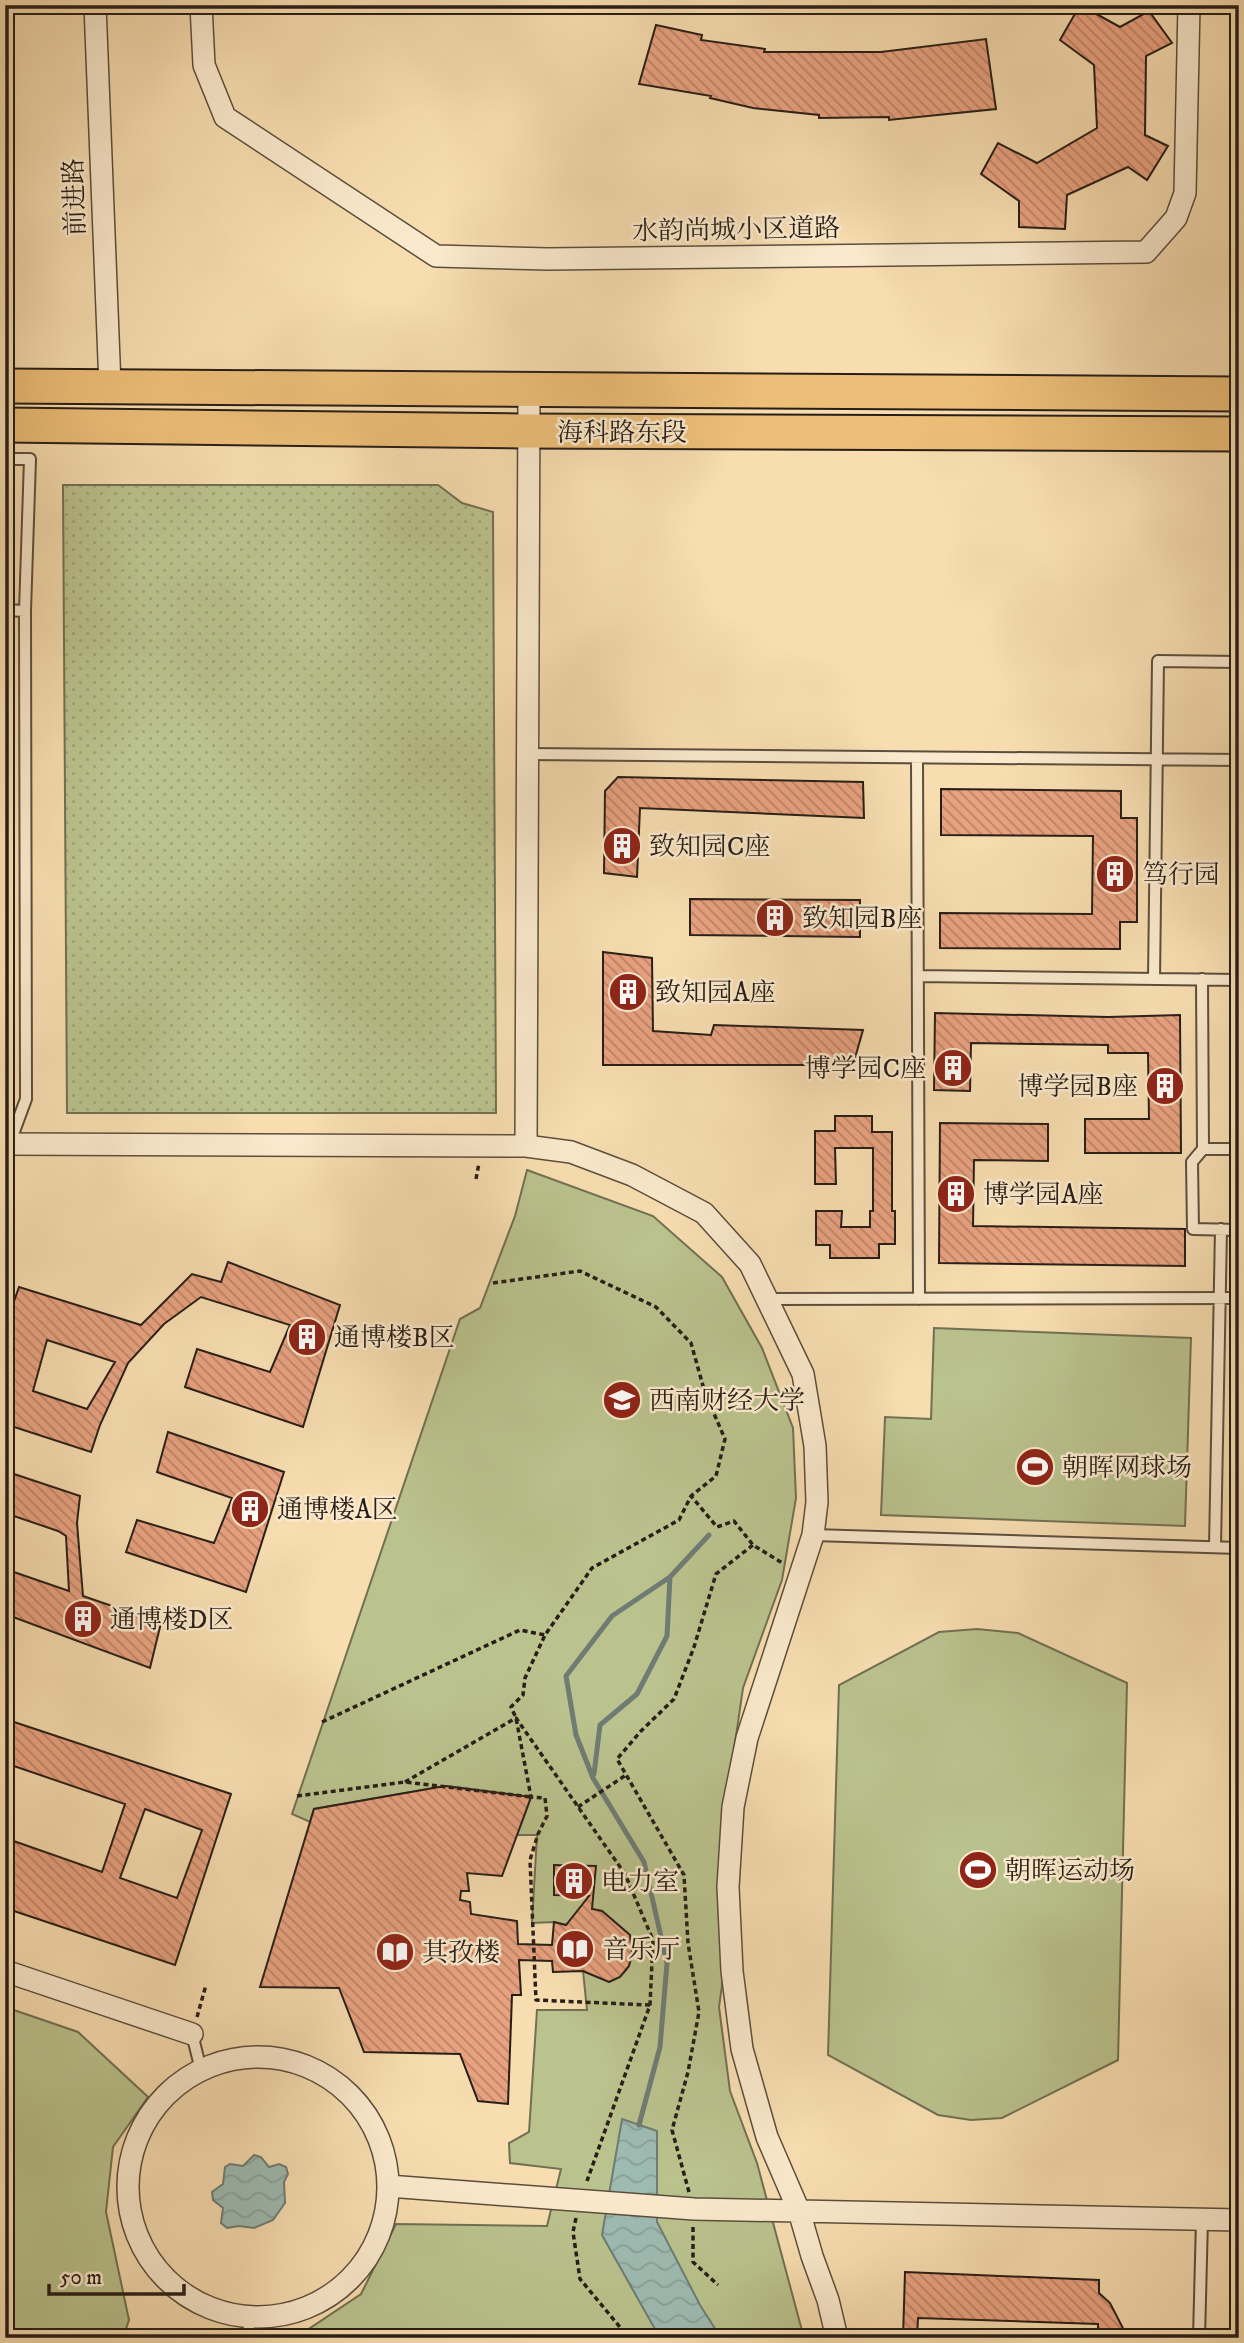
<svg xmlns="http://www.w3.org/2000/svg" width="1244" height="2343" font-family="'IM FELL DW Pica','Noto Serif SC',serif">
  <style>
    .grass { fill: url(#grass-dots); stroke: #717052; stroke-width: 2 }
    .green { fill: #bac28d; stroke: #717052; stroke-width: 2 }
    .water { fill: url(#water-waves); stroke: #6f7c74; stroke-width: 2 }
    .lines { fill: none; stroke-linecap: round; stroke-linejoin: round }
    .stream { stroke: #6f7c74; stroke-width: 5 }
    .building { fill: url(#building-back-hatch); stroke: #281e17; stroke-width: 2; fill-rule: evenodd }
    .service-casing { stroke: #5c4e3d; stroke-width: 14 }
    .minor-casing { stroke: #5c4e3d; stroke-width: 24 }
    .primary-casing { stroke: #281e17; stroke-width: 37 }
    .path { stroke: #281e17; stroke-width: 3.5; stroke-dasharray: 5 3.5; stroke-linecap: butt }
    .service { stroke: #fae9cc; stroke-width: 10 }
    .minor { stroke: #fae9cc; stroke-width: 21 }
    .primary { stroke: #ecbe78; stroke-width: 33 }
    .labels { text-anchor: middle; stroke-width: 5; stroke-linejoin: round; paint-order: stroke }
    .street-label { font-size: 26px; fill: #281e17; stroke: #fae9cc }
    .poi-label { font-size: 26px; fill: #281e17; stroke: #fae9cc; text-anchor: start }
  </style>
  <defs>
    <pattern id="grass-dots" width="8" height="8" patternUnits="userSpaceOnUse" patternTransform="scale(1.75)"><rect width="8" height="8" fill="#bac28d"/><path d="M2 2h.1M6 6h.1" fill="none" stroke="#a0a679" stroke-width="1.8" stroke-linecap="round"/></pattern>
    <pattern id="water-waves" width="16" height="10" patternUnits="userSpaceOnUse" patternTransform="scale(1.75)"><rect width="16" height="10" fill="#9ebbb2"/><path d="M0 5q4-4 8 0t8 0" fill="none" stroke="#88a098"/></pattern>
    <pattern id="building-back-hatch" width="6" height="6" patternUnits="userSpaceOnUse" patternTransform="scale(1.75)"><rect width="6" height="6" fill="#e9a280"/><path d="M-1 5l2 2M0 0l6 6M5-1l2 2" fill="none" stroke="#bd8368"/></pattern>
  </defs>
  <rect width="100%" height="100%" fill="#f7ddb0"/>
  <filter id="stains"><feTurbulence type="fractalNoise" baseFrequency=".00286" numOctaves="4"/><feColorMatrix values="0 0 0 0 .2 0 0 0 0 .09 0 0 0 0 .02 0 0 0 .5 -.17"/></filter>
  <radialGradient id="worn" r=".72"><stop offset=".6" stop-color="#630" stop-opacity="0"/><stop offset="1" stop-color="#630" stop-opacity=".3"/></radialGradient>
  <!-- grass -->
  <path class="grass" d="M63 485H438L462 503 493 512 496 1113H67Z"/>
  <!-- green -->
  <path class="green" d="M527 1170 653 1216 722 1277 762 1348 793 1428 796 1498 782 1580 743 1688 721 1839 730 1928 719 2007 730 2091 757 2163 804 2338H286L301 2334 361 2294 396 2224 547 2226 561 2169 510 2163 509 2143 529 2132 537 2010H587L583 1971 609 1982C633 1972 633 1958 630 1935L602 1911 592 1909 566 1925 554 1922 532 1923 537 1835H517L531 1797 445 1786 314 1809 310 1822 292 1814 460 1319 480 1308 515 1216Z
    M934 1328 1191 1338 1185 1526 881 1515 885 1417 931 1419Z
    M977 1629 1018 1633 1127 1683 1118 2060 1002 2118 971 2120 938 2115 828 2055 839 1685 939 1632Z
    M5 2007 78 2032 148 2097 113 2147 106 2212 129 2320 123 2338H5Z"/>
  <!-- water -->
  <path class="water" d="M622 2119 657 2131V2222L700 2305 721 2338H660L602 2235Z
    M254 2155 261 2157 269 2167 279 2164 286 2167 288 2174 284 2182 285 2203 273 2220 254 2228 239 2226 227 2228 221 2223 223 2208 213 2200 212 2192 223 2184 225 2167 230 2164 243 2166Z"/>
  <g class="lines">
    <!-- stream -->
    <path class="stream" d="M594 1774 600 1725 637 1694 667 1636 670 1577
      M639 2125 660 2047 667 1963 644 1862 593 1778 576 1735 566 1676 612 1616 670 1577 709 1535"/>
  </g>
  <!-- building -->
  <path class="building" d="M1080 5 1120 27 1149 11 1172 43 1146 56 1145 135 1168 146 1147 180 1128 167 1067 195 1065 229 1019 227V201L981 174 998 143 1037 163 1097 128 1094 65 1060 40Z
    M656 25 702 35 701 40 765 49 764 52H881L986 39 996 109 889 120V117L819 118V115L753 108 710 98 711 96 639 84Z
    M618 777 863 782 864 818 640 808 637 877 604 873 605 791Z
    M941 789 1121 791V818H1137V922H1120V949L940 948V913L1092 914 1093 836 941 835Z
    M690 899 860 900V937L690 935Z
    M603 952 652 958 653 1031 711 1035 714 1025 863 1030 853 1065H603Z
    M935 1013 1108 1017 1180 1015 1181 1153H1085V1119H1149L1148 1053H1108V1045L971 1043 970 1091 934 1090Z
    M835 1116H872V1132H892V1211H895V1244H879V1258H830V1245H816V1211H842L841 1227H870V1211H873V1148H835L836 1184H815V1131H835Z
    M940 1123 1048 1124V1161L974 1160 973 1226 1185 1229V1266L939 1263Z
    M228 1262 340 1305 303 1427 185 1387 197 1349 270 1372 290 1325 201 1297 164 1324 128 1363 100 1425 91 1452 5 1424V1327L19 1287 141 1325 192 1274 221 1282ZM47 1340 115 1362 87 1409 33 1391Z
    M168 1432 284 1472 246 1592 126 1552 137 1520 214 1543 232 1498 157 1472Z
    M5 1471 80 1496 77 1523 83 1596 161 1623 150 1668 5 1614V1569L69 1591 66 1536 58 1531 5 1513Z
    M5 1719 231 1794 175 1965 5 1908V1838L102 1872 125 1804 5 1763ZM145 1809 202 1830 177 1898 120 1878Z
    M445 1786 531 1797 502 1876 467 1873 469 1891H461L460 1900 470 1902 471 1914 517 1921 518 1944 552 1945 554 1922 566 1925 589 1896 554 1895V1865L596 1866 592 1909 602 1911 630 1935 632 1954 629 1966 620 1977 609 1982 583 1971 553 1972 552 1961 519 1960 521 1995H512L508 2104 478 2101 460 2054 364 2052 339 1988 260 1987 314 1809Z
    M905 2272 1099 2280V2293L1110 2303 1128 2338H1098V2324L918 2318 917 2338H903Z"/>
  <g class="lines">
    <!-- service casing -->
    <g class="service-casing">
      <path id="service" d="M5 459H30L25 611 26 1099 9 1145
        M5 610 25 611
        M527 754 1239 760
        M917 758 919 1299
        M918 976 1239 980
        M1154 979 1158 661 1239 662
        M1202 979 1203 1149 1192 1162 1193 1229 1239 1230
        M1203 1149H1239
        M767 1299 1239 1298
        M813 1535 1239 1548
        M1215 1547 1221 1229
        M192 2034 201 2070
        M249 2338V2318
        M1199 2338 1202 2220"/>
    </g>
    <!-- minor casing -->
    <g class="minor-casing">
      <path id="minor" d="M95 5 110 386
        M201 5 204 65 225 117 436 256 548 259 1146 252 1176 218 1185 193 1189 5
        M5 1144 526 1146 571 1152 632 1175 704 1213 750 1264 803 1374 815 1446 817 1502 813 1535 747 1738 733 1807 728 1887 732 1971 742 2049 767 2137 799 2211 812 2256 828 2300 837 2338
        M526 1146 529 388
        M5 1971 192 2034
        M128 2187a130 130 0 1 1 260 0a130 130 0 1 1-260 0Z
        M388 2186 694 2209 1239 2220"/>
    </g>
    <!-- primary casing -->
    <g class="primary-casing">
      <path id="primary" d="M5 386 1239 394
        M5 425 522 431 1239 434"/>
    </g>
    <!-- path -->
    <path class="path" d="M476 1179 479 1163
      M493 1283 580 1271 656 1307 691 1343 705 1393 725 1439 716 1476 691 1496
      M322 1722 520 1630 545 1635
      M405 1782 516 1718 625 1874 653 1940 650 2005 587 2181
      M297 1796 405 1782 531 1797
      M578 1807 626 1775
      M650 2005 536 2000 530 1860 538 1834 547 1816 545 1798 531 1797 516 1718 511 1707 523 1695 525 1678 545 1635 592 1568 679 1520 691 1496 717 1527 734 1521 753 1545 784 1564
      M197 2017 206 1985
      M689 2192 672 2130 688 2072 699 2012 688 1943 684 1875 617 1759 641 1731 674 1699 694 1647 716 1574 753 1545
      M576 2218 573 2232 580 2279 629 2338
      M693 2227V2262L718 2285"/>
    <!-- service -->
    <use href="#service" class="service"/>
    <!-- minor -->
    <use href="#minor" class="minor"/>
    <!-- primary -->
    <use href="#primary" class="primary"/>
  </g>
  <!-- icons -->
  <defs>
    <g id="building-disc" transform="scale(2.0125)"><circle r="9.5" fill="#8f2418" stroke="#fae9cc"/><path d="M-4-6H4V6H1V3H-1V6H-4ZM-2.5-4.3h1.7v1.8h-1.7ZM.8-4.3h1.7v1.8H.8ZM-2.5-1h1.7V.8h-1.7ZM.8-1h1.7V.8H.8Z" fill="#fff"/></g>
    <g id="university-disc" transform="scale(2.0125)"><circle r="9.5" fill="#8f2418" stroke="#fae9cc"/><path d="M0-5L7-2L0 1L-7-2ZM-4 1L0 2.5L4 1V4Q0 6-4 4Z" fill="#fff"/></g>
    <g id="stadium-disc" transform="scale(2.0125)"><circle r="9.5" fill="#8f2418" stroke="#fae9cc"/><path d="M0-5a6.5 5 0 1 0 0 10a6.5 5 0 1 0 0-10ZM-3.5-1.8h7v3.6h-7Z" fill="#fff"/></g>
    <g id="library-disc" transform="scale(2.0125)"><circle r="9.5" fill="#8f2418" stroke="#fae9cc"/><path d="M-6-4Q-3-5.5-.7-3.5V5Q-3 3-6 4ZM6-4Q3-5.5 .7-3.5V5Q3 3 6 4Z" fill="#fff"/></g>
  </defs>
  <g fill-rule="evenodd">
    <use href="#building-disc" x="622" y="846"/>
    <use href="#building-disc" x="1115" y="874"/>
    <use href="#building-disc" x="775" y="918"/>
    <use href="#building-disc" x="628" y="992"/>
    <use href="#building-disc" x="953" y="1068"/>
    <use href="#building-disc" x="1165" y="1086"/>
    <use href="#building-disc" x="956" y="1194"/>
    <use href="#building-disc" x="307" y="1337"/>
    <use href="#university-disc" x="622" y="1400"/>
    <use href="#stadium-disc" x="1035" y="1467"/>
    <use href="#building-disc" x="250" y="1509"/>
    <use href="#building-disc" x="83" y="1619"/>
    <use href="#stadium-disc" x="978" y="1870"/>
    <use href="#building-disc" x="574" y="1881"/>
    <use href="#library-disc" x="575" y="1949"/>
    <use href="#library-disc" x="395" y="1952"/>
  </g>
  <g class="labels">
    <!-- street labels -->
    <g class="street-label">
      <text transform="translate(74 197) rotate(-92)" y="9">前进路</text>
      <text transform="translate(736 229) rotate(-1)" y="9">水韵尚城小区道路</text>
      <text x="622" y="441">海科路东段</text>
    </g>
    <!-- poi labels -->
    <g class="poi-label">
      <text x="649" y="855">致知园C座</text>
      <text x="1142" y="883">笃行园</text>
      <text x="802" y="927">致知园B座</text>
      <text x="655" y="1001">致知园A座</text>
      <text x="926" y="1077" text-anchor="end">博学园C座</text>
      <text x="1138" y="1095" text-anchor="end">博学园B座</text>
      <text x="983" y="1203">博学园A座</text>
      <text x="334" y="1346">通博楼B区</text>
      <text x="649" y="1409">西南财经大学</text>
      <text x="1062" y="1476">朝晖网球场</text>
      <text x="277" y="1518">通博楼A区</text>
      <text x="110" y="1628">通博楼D区</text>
      <text x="1005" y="1879">朝晖运动场</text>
      <text x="601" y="1890">电力室</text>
      <text x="602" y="1958">音乐厅</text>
      <text x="422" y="1961">其孜楼</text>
    </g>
  </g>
  <!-- margin -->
  <rect width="1244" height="2343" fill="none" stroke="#f7ddb0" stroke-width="28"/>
  <rect x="7" y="7" width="1230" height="2329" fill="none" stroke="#281e17" stroke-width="3.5"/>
  <rect x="14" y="14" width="1216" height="2315" fill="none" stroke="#281e17" stroke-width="2"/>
  <!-- scale -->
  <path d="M49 2284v10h135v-10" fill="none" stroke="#281e17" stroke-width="3.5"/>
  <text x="60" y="2284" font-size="21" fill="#281e17" stroke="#fae9cc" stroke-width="5" paint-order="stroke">50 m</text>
  <rect width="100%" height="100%" filter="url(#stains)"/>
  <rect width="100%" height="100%" fill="url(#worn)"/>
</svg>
